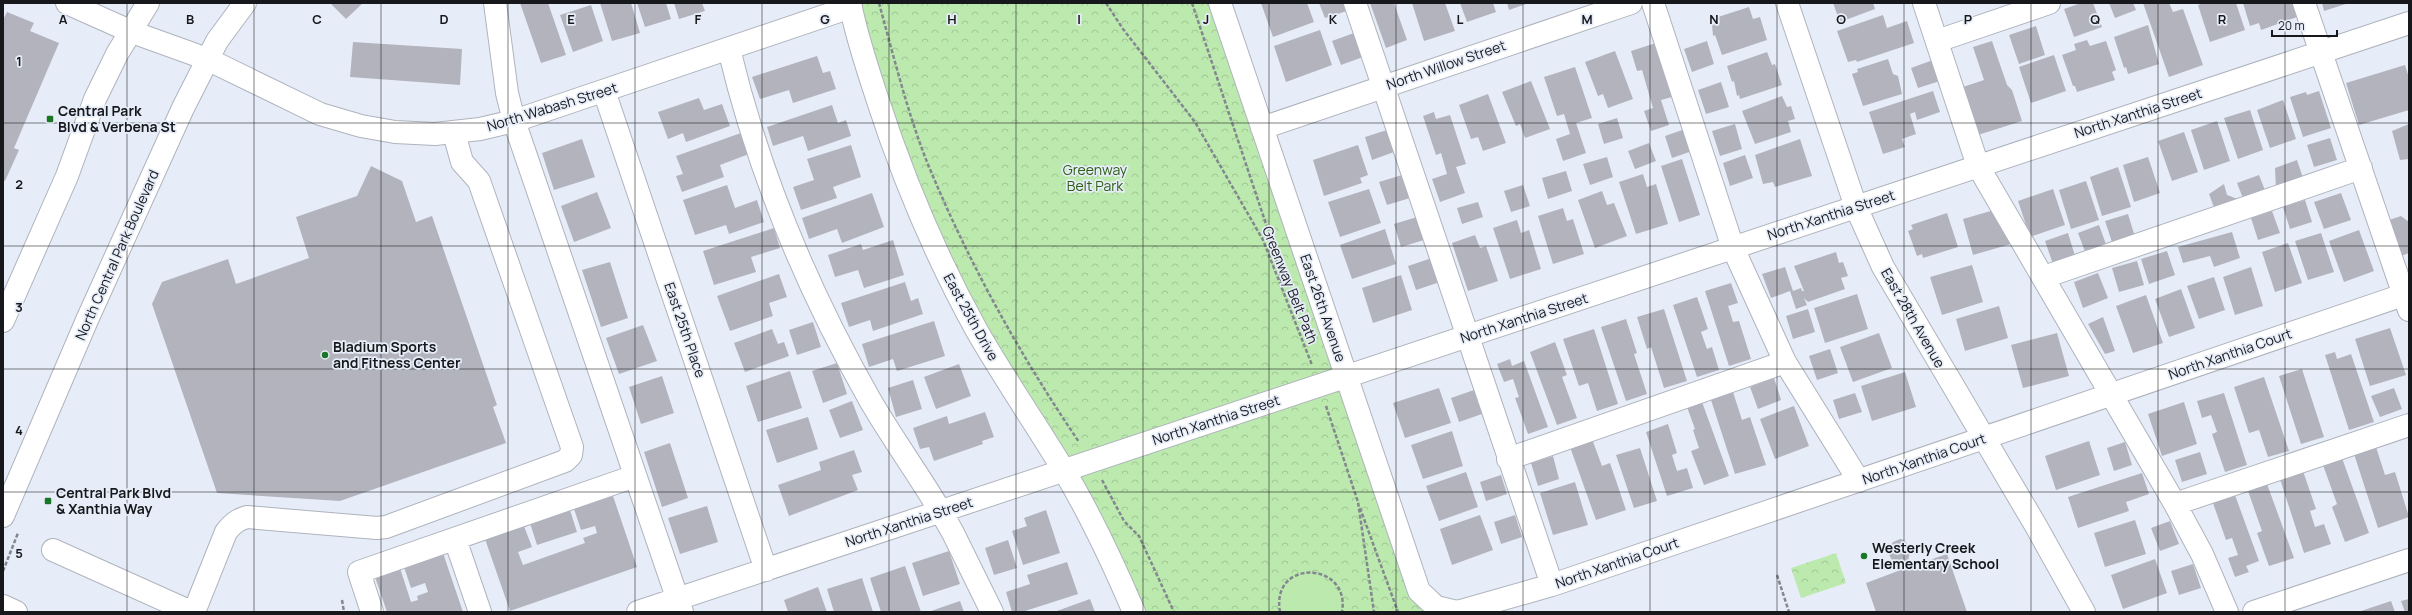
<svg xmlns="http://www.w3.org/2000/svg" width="2412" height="615" font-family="Manrope,sans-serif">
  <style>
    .park { fill: url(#park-crowns) }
    .garden { fill: #bce9ad }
    .building { fill: #b3b3be }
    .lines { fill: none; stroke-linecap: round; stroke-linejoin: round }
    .minor-casing { stroke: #aeb3bd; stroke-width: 24 }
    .major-casing { stroke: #aeb3bd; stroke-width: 24 }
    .path { stroke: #83878f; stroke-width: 2.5; stroke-dasharray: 4 2; stroke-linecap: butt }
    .minor { stroke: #fff; stroke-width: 22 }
    .major { stroke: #fff; stroke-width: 22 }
    .grid { fill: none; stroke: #16181c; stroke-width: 1; stroke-opacity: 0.55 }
    .poi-dot { fill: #187625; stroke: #e7edf8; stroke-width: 1.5 }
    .labels { text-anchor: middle; stroke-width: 3.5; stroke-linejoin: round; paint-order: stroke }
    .street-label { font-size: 14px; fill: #16181c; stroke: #e7edf8 }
    .poi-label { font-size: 14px; font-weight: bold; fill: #16181c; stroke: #e7edf8; text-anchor: start }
    .park-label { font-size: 14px; fill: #2b5f12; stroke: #e7edf8 }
    .grid-label { font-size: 13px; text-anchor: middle; font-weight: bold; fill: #16181c; stroke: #e7edf8; stroke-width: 3.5; stroke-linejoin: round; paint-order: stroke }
  </style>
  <defs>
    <pattern id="park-crowns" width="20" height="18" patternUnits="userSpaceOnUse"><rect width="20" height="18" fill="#bce9ad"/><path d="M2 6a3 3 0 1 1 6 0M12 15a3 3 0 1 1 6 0" fill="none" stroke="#a1c794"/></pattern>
  </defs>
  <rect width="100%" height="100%" fill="#e7edf8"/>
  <!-- park -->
  <path class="park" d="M850 3H1220L1419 591 1457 612H1134L949 278Z
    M1836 553 1846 583 1801 598 1791 568Z"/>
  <!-- garden -->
  <path class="garden" d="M1310 574C1330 578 1344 591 1340 612H1283C1276 592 1291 578 1310 574Z"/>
  <!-- building -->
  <path class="building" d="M330 3H363L346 19Z
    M520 3H548L566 55 541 63Z
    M600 3H631L640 33 612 41Z
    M637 3H666L671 19 645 27Z
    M674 3H702L705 11 679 19Z
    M1261 3H1307L1314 22 1273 37Z
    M1319 3H1345L1347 11 1325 18Z
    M1370 3H1394L1407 40 1386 48Z
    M1412 3H1445L1455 31 1424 41Z
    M1460 3H1493L1496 12 1467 22Z
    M1507 3H1529L1509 10Z
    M1833 3H1873L1875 9 1840 22Z
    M2081 3H2093L2102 27 2074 37 2064 9Z
    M2109 3H2133L2136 10 2115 18Z
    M2143 3H2169L2173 12 2183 9 2203 65 2169 77Z
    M2204 3H2236L2245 30 2210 42 2198 5Z
    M2243 3H2293L2297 17 2261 30 2259 23 2250 26Z
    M2322 3H2349L2324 11Z
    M591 5 603 41 573 52 560 15Z
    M1749 7 1753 19 1760 17 1767 40 1722 55 1715 35 1713 36 1712 25 1720 22 1718 17Z
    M7 12 34 23 30 31 59 43 14 148 19 150 5 181 3 180V20Z
    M1883 15 1887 28 1907 21 1914 43 1857 62 1856 60 1848 62 1837 31Z
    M2148 25 2159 64 2128 74 2126 67 2124 68 2114 37Z
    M2036 26 2045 55 2019 64 2009 35Z
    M1320 30 1332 65 1286 82 1274 46Z
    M1354 33 1363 57 1341 65 1332 41Z
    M2087 40 2090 46 2106 41 2116 70 2112 72 2115 80 2077 92 2075 86H2073L2062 55 2076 50 2074 44Z
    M1707 41 1714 64 1692 72 1684 49Z
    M1992 41 2007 85 2012 90 2022 121 1978 135 1963 87 1984 80 1973 47Z
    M353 42 462 49 460 85 350 77Z
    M1656 43 1672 97 1661 100 1669 125 1651 131 1644 111 1653 108 1642 70 1637 71 1631 51Z
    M1615 51 1633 99 1608 108 1603 94 1598 96 1585 62Z
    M1767 52 1772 65 1775 64 1782 85 1740 99 1739 95 1737 96 1734 81 1732 82 1727 66Z
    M2054 55 2066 91 2031 103 2019 67Z
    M817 56 823 73 830 71 836 89 793 103 789 90 760 99 752 77Z
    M1888 59 1893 74 1898 76 1902 94 1863 106 1852 74 1858 72 1857 69Z
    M1933 60 1940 81 1918 88 1911 68Z
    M2405 65 2409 78V110L2359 125 2346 83Z
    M1575 67 1592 118 1576 123 1586 153 1563 161 1556 139 1570 134 1564 114 1557 116 1544 77Z
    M1531 81 1550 129 1525 138 1520 124 1516 126 1502 92Z
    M1721 82 1729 107 1706 114 1698 90Z
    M1933 91 1940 112 1917 120 1915 112 1910 114 1916 134 1902 139 1905 147 1883 154 1869 112Z
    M2319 91 2331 128 2303 137 2290 97 2306 92 2307 95Z
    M1488 94 1506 143 1483 151 1478 137 1471 139 1459 105Z
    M1782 96 1787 107 1791 106 1795 119 1788 121 1791 132 1755 144 1742 111Z
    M699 98 704 110 722 104 730 126 686 142 683 133 668 139 658 112Z
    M2283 100 2296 139 2270 148 2257 110Z
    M832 105 838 123 846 120 851 136 808 151 803 136 773 146 767 127Z
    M2250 110 2263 150 2238 159 2224 118Z
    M1434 112 1436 119 1450 115 1466 164 1456 167 1465 193 1440 202 1432 179 1447 174 1441 153 1436 155 1423 116Z
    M1617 118 1623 138 1604 144 1598 124Z
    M2217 121 2230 161 2204 170 2191 130Z
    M1735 124 1742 149 1720 156 1712 131Z
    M2409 124V159L2400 160 2392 131Z
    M1688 128 1695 150 1672 158 1665 136Z
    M1387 130 1394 152 1372 160 1365 137Z
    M2184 132 2198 172 2172 181 2158 141Z
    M741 133 749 154 720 165 724 177 682 192 676 176 683 174 676 156Z
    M2330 138 2337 160 2314 167 2307 145Z
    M582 139 595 177 554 190 542 153Z
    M1800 139 1812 176 1775 187 1773 182 1763 184 1755 155Z
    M1649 143 1656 161 1635 169 1628 151Z
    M851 145 861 177 833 187 837 198 801 210 793 187 814 180 807 159Z
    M1358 145 1368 175 1360 178 1362 183 1324 196 1313 160Z
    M1745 155 1753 178 1730 186 1723 163Z
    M1607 157 1613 177 1590 185 1583 164Z
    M2148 157 2160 193 2134 202 2123 165Z
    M1682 159 1700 215 1679 222 1661 166Z
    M2297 160 2304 181 2276 190 2275 168Z
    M371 166 402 181 416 222 432 216 497 405 493 407 506 443 340 501 217 493 152 304 162 282 228 259 236 284 309 258 296 217 357 196Z
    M2118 167 2131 207 2102 216 2090 177Z
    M1566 171 1572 191 1548 199 1542 178Z
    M1643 174 1647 187 1656 184 1668 224 1636 234 1619 182Z
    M1402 175 1410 198 1387 205 1379 182Z
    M2259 175 2266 193 2244 201 2237 183Z
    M2086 181 2099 220 2071 229 2059 190Z
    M2224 184 2227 195 2240 200 2215 210 2209 194Z
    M727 185 735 208 757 200 764 222 729 234 726 225 695 235 683 200Z
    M1523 185 1530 206 1511 212 1504 191Z
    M1369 189 1381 223 1340 237 1328 202Z
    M2053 189 2065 225 2030 237 2018 201Z
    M1602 191 1607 205 1614 203 1627 236 1595 248 1578 200Z
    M597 192 611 228 574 242 561 206Z
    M872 193 884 227 842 243 837 229 809 239 802 218Z
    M2341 193 2351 220 2324 229 2314 202Z
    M2305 200 2312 222 2290 229 2283 207Z
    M1478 202 1483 217 1462 224 1457 208Z
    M1563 208 1567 221 1573 219 1584 254 1553 264 1538 216Z
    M2001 208 2011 244 1973 255 1963 219Z
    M2272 211 2280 233 2258 240 2251 218Z
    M1947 213 1958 247 1923 258 1922 254 1917 256 1908 231 1913 229 1911 225Z
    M2128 214 2135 237 2113 245 2105 221Z
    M2401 216 2409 222V253L2396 258 2383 222Z
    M1417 217 1424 240 1401 247 1394 224Z
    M1517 220 1521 233 1529 230 1541 269 1510 279 1493 228Z
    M2099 225 2107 247 2086 254 2078 233Z
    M774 228 780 248 751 257 756 272 714 285 703 251Z
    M1385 229 1396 264 1352 279 1340 245Z
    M2359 230 2374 271 2344 282 2329 241Z
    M2232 232 2240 258 2214 267 2210 256 2183 263 2178 247Z
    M2068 233 2076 259 2054 267 2045 241Z
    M2321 233 2334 272 2308 280 2295 241Z
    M1475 235 1480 248 1486 246 1498 281 1468 291 1452 243Z
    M893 240 904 275 864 288 858 270 835 277 828 255 861 244 863 250Z
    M2288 243 2302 283 2275 292 2262 252Z
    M2167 251 2175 275 2149 284 2141 259Z
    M1836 252 1839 263 1843 262 1848 276 1841 278 1845 289 1808 302 1804 298 1807 305 1796 309 1790 291 1771 298 1762 274 1785 267 1793 291 1801 288 1802 291H1804L1794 266Z
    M1432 258 1440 282 1416 290 1408 266Z
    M2137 261 2144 285 2119 292 2112 268Z
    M610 262 628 318 601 327 582 270Z
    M1972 265 1983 302 1942 315 1930 277Z
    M2251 267 2263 306 2235 315 2223 277Z
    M2098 273 2108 298 2083 308 2074 282Z
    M779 274 787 297 769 303 773 316 730 331 717 296Z
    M1401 275 1412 310 1373 323 1362 288Z
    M2214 277 2225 310 2199 319 2187 286Z
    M905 282 911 301 918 298 923 314 873 331 870 320 849 327 841 303Z
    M1731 283 1738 303 1728 306 1733 322 1739 321 1751 359 1729 366 1705 291Z
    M2181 289 2195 328 2169 337 2155 299Z
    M1857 294 1868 329 1825 343 1814 308Z
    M2146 295 2163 343 2133 353 2116 306Z
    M1697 297 1708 329 1701 332 1707 349 1712 347 1719 370 1697 377 1673 305Z
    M1999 306 2008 338 1965 351 1956 319Z
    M1664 309 1687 381 1664 388 1651 347 1647 349 1637 317Z
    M1808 309 1815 332 1793 339 1786 316Z
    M2103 317 2115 351 2105 354 2088 324Z
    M1626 319 1637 353 1634 354 1647 394 1626 401 1601 327Z
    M934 321 945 356 897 371 893 359 869 367 862 344Z
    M813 322 821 347 797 355 789 330Z
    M643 325 657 361 619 374 606 338Z
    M2390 328 2406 375 2370 386 2355 339Z
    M772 329 778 344 784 342 789 356 745 372 734 343Z
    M1594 329 1618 404 1597 411 1588 383 1579 386 1563 339Z
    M1879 333 1892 368 1853 382 1840 347Z
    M2057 333 2069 376 2023 388 2011 345Z
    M1555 342 1567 375 1562 377 1577 418 1557 425 1530 352Z
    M1830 349 1838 373 1817 380 1809 356Z
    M2335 352 2337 359 2351 354 2374 422 2349 430 2325 355Z
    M1510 359 1512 366 1524 361 1548 427 1528 434 1515 398 1519 397 1513 379 1504 382 1497 364Z
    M837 363 847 394 823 403 812 371Z
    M959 364 971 396 936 409 924 377Z
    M2302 369 2324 437 2301 444 2279 376Z
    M790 371 802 408 758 422 746 386Z
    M1905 372 1916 407 1872 421 1861 386Z
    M662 376 674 413 641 424 629 387Z
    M2264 377 2289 451 2268 457 2259 430 2249 433 2234 387Z
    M1774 378 1781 400 1758 409 1750 387Z
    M913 380 922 409 896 417 888 388Z
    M1439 388 1451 423 1405 438 1393 403Z
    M2394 388 2402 409 2380 417 2371 396Z
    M1474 390 1482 414 1459 422 1451 398Z
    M1733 392 1742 420 1750 417 1766 465 1735 474 1711 400Z
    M1855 393 1862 412 1839 419 1833 400Z
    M2224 393 2247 465 2225 472 2212 434 2217 432 2211 415 2202 418 2197 401Z
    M852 401 863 430 840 438 829 410Z
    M1702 402 1729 476 1704 485 1691 451 1699 448 1693 430 1695 429 1687 407Z
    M2184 402 2197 444 2162 456 2148 414Z
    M1794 406 1809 446 1775 459 1760 419Z
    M985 412 994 437 982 441 983 444 934 461 929 447 920 449 913 428 947 416 949 424Z
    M808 417 818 449 777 463 766 430Z
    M1668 424 1677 453 1672 455 1677 471 1687 468 1693 488 1667 496 1646 432Z
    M1452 431 1463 466 1423 479 1411 445Z
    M1592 439 1602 466 1610 463 1626 510 1596 520 1570 447Z
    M2089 441 2100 475 2056 490 2045 456Z
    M2125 442 2132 465 2114 471 2107 448Z
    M670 443 688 498 662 507 644 452Z
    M2376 447 2385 475 2395 472 2409 517 2378 528 2354 454Z
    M1640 448 1657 501 1634 508 1616 455Z
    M854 450 862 472 852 475 858 490 789 516 778 485 821 470 819 462Z
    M2200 452 2207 474 2182 482 2175 460Z
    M1553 456 1559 479 1538 486 1531 463Z
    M2342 458 2369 533 2345 542 2332 507 2337 504 2323 465Z
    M2303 471 2316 509 2310 511 2315 527 2324 524 2331 544 2304 553 2280 479Z
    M1466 472 1478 507 1439 521 1426 486Z
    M2142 473 2149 494 2126 502 2129 511 2078 528 2068 497Z
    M1501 475 1507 494 1486 501 1480 482Z
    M1575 482 1588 525 1553 535 1540 493Z
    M2267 484 2294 558 2269 566 2257 533 2262 531 2248 491Z
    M2235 495 2259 561 2246 566 2249 572 2235 577 2228 558 2238 555 2232 538 2226 540 2213 503Z
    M613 496 637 567 510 611 485 539 524 526 532 547 518 552 523 565 585 543 583 538 597 533 595 526 581 530 574 509Z
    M707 506 718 542 680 554 668 518Z
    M570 510 577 532 537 545 530 523Z
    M1046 510 1060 553 1023 565 1012 531 1027 526 1024 518Z
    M1480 515 1493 550 1452 565 1440 529Z
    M1515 515 1522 537 1501 544 1494 522Z
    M2135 520 2146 554 2105 567 2094 533Z
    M2170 521 2179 544 2160 551 2151 528Z
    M1900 539 1904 540 1911 548 1908 561 1909 567 1947 554 1967 612H1876L1866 583 1898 571 1887 551 1893 542Z
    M1008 540 1017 568 994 575 985 548Z
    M949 551 960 584 923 596 912 563Z
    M443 553 463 612H387L375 577 400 568 411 602 418 600 417 596 428 592 425 583 411 588 404 567Z
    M2155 559 2167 593 2123 609 2111 575Z
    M1067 562 1078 594 1022 612H1012L1006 592 1030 584 1027 575Z
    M2193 564 2201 588 2179 595 2171 571Z
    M905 566 921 612H881L870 578Z
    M862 578 873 612H834L827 589Z
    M818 587 827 612H788L784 600Z
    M1090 599 1095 612H1054Z
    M2409 599V612H2405L2401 601Z
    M960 601 964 612H928Z
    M2391 601 2395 612H2358Z"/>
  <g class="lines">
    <!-- minor casing -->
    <g class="minor-casing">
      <path id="minor" d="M67 3 132 32 207 59 320 114 361 126 395 132 435 134 480 129 514 121 851 7
        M495 3 507 93 514 121 682 612
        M850 3C856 35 867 67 877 98 903 178 936 257 977 331 1004 378 1035 423 1063 469 1091 515 1113 563 1134 612
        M1220 3 1419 591 1436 607 1457 612 1552 585 2409 293
        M1355 3 1552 585
        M1653 3 1733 248 1785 362 1859 481
        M1787 3 1856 207 1883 267 2036 526 2084 612
        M1924 3 1978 166 2175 504 2202 554 2227 612
        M2304 3 2409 310
        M1937 41 2049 3
        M729 49C758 171 808 291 870 400 896 445 928 487 953 533 966 559 979 586 992 612
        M604 91 766 570
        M1262 128 1631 3
        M2044 277 2361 168
        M1508 459 1785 362
        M2175 504 2409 425
        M455 539 480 612
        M53 550 191 612
        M3 606 16 612
        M194 612 226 532C232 524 237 520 247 517L377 528 386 527 565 461 571 455 572 447 479 181 462 162 454 133
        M372 612 359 572 635 476
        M638 612 2409 23
        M2254 612 2409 560"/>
    </g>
    <!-- major casing -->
    <g class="major-casing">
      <path id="major" d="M3 321 67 176 95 99 117 54 148 3
        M3 516 87 320 183 108 217 41 245 3"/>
    </g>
    <!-- path -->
    <path class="path" d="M879 3C893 54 906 107 925 157 966 258 1018 352 1079 442
      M1106 3 1123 29 1195 122 1263 240 1312 365
      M1192 3 1269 233 1283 287
      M1326 406 1358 502 1374 612
      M1102 480 1124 521 1139 536 1174 612
      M1360 508 1398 612
      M3 571 18 533
      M1777 575 1789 612
      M342 600 344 612
      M1280 612C1270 558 1351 561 1342 612"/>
    <!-- minor -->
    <use href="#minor" class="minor"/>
    <!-- major -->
    <use href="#major" class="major"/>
  </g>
  <!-- grid -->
  <path class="grid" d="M127 3V612M254 3V612M381 3V612M508 3V612M635 3V612M762 3V612M889 3V612M1016 3V612M1143 3V612M1269 3V612M1396 3V612M1523 3V612M1650 3V612M1777 3V612M1904 3V612M2031 3V612M2158 3V612M2285 3V612M3 123H2409M3 246H2409M3 369H2409M3 492H2409"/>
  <!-- markers -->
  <g class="poi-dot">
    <rect x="46" y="115" width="8" height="8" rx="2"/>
    <circle cx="325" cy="355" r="4"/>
    <rect x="44" y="497" width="8" height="8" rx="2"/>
    <circle cx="1864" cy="556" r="4"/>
  </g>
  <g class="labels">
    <!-- street labels -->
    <g class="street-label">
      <text transform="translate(1446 65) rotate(-19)" y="5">North Willow Street</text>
      <text transform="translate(552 107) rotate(-17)" y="5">North Wabash Street</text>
      <text transform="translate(2138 113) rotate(-18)" y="5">North Xanthia Street</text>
      <text transform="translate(1831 215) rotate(-18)" y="5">North Xanthia Street</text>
      <text transform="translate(117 255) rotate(-66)" y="5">North Central Park Boulevard</text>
      <text transform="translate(1290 285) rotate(68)" y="5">Greenway Belt Path</text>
      <text transform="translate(1323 308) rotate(71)" y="5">East 26th Avenue</text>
      <text transform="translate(971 317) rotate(61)" y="5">East 25th Drive</text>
      <text transform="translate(1524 318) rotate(-18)" y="5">North Xanthia Street</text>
      <text transform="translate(1913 318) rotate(60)" y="5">East 28th Avenue</text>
      <text transform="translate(685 330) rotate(71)" y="5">East 25th Place</text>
      <text transform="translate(2230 354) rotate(-19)" y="5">North Xanthia Court</text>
      <text transform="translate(1216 420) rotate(-18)" y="5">North Xanthia Street</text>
      <text transform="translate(1924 459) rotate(-19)" y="5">North Xanthia Court</text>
      <text transform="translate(909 522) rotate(-18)" y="5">North Xanthia Street</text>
      <text transform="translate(1617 563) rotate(-19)" y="5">North Xanthia Court</text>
    </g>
    <!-- poi labels -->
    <g class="poi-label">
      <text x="58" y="116">Central Park<tspan x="58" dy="16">Blvd &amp; Verbena St</tspan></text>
      <text x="333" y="352">Bladium Sports<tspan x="333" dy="16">and Fitness Center</tspan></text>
      <text x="56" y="498">Central Park Blvd<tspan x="56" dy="16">&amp; Xanthia Way</tspan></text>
      <text x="1872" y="553">Westerly Creek<tspan x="1872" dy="16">Elementary School</tspan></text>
    </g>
    <!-- park labels -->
    <g class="park-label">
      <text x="1095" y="175">Greenway<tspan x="1095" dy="16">Belt Park</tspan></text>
    </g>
  </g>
  <g class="grid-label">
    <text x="63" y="24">A</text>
    <text x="190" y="24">B</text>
    <text x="317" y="24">C</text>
    <text x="444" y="24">D</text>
    <text x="571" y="24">E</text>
    <text x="698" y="24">F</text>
    <text x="825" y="24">G</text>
    <text x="952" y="24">H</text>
    <text x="1079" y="24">I</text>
    <text x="1206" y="24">J</text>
    <text x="1333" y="24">K</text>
    <text x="1460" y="24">L</text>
    <text x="1587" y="24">M</text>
    <text x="1714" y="24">N</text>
    <text x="1841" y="24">O</text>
    <text x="1968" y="24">P</text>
    <text x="2095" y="24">Q</text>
    <text x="2222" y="24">R</text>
    <text x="19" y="66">1</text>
    <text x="19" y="189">2</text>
    <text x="19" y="312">3</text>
    <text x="19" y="435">4</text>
    <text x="19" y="558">5</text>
  </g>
  <!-- border -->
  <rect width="2412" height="615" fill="none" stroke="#16181c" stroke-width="8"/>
  <!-- scale -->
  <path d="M2272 30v6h65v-6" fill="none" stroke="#16181c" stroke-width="2"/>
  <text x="2278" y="30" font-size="12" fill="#16181c" stroke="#e7edf8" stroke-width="3" paint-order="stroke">20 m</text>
</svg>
